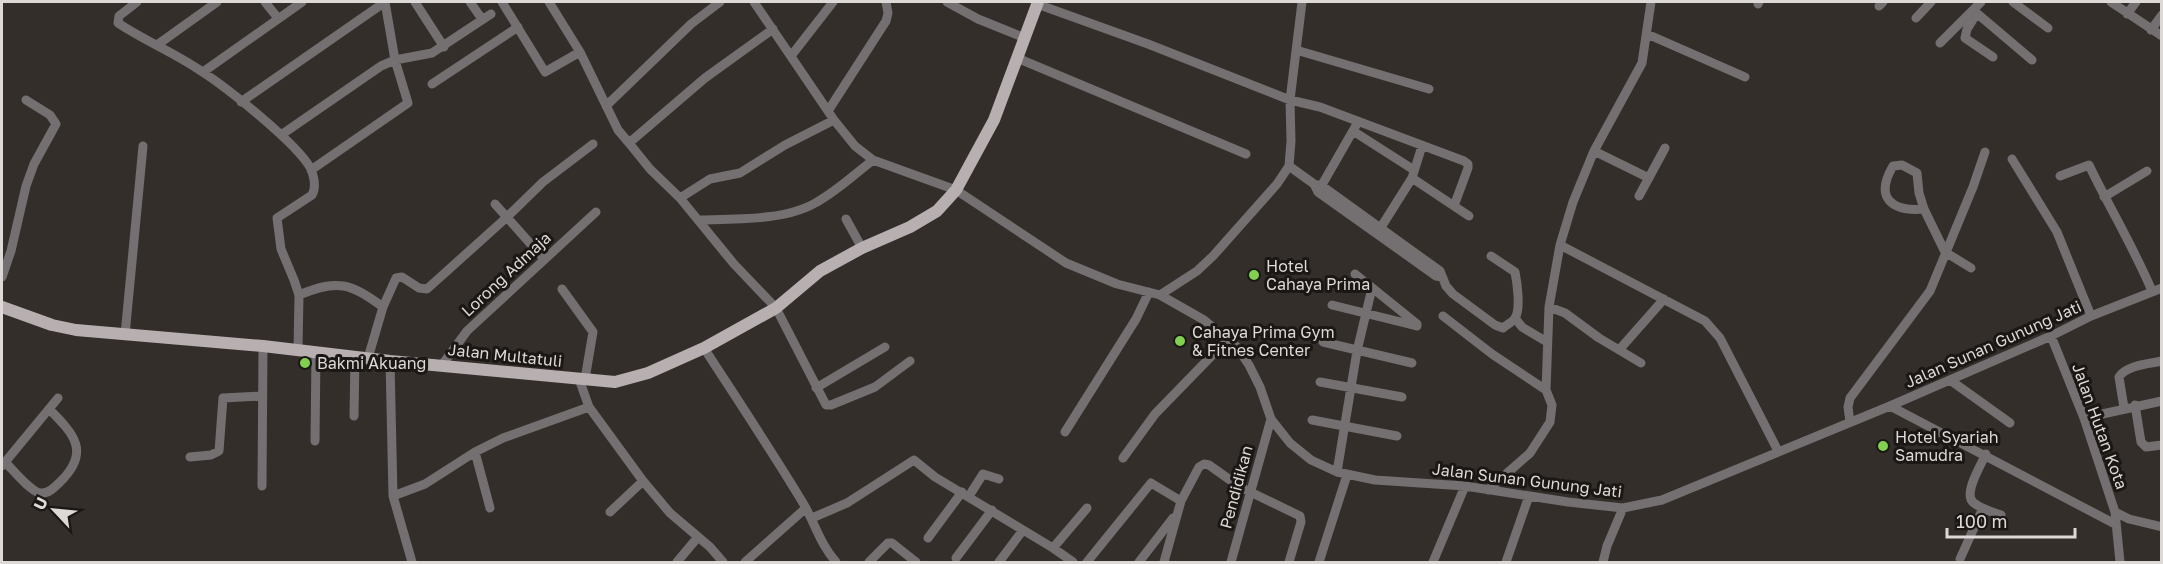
<svg xmlns="http://www.w3.org/2000/svg" width="2163" height="564" font-family="'Golos Text',sans-serif">
  <style>
    .lines { fill: none; stroke-linecap: round; stroke-linejoin: round }
    .minor { stroke: #746f70; stroke-width: 9 }
    .major { stroke: #b7afb0; stroke-width: 12 }
    .poi-dot { fill: #81d050; stroke: #1a1715; stroke-width: 2 }
    .labels { text-anchor: middle; stroke-width: 6; stroke-linejoin: round; paint-order: stroke }
    .poi-label { font-size: 16px; fill: #ddd9d6; stroke: #1a1715; text-anchor: start }
    .street-label { font-size: 16px; fill: #ddd9d6; stroke: #1a1715 }
  </style>
  <rect width="100%" height="100%" fill="#342e2a"/>
  <g class="lines">
    <!-- minor -->
    <path class="minor" d="M137 2 119 16 118 23C145 41 175 53 201 71 226 87 298 144 311 169 314 177 316 188 312 195L277 218 281 249 294 280 299 295 298 350
      M265 2 277 17
      M415 2 444 47
      M470 2 482 19
      M502 2 545 72 580 52
      M549 2 580 52 618 130 629 143 705 78 773 29
      M754 2 834 120 855 146 873 160 956 190 1066 263 1117 284 1160 295 1204 320 1237 347 1249 365 1260 387 1271 419 1290 443 1311 460 1337 472 1375 480 1465 486 1568 502 1623 508 1662 500 1890 406 2051 336 2091 316 2162 288
      M947 2 978 19 1025 38
      M2013 2 2048 28
      M2111 2 2162 36
      M1037 4 1148 44 1290 100 1320 107 1464 161 1468 164V168L1454 206
      M1758 4 1759 2
      M1879 6 1883 2
      M1973 10 2032 60
      M1977 13 1967 29 1965 38 1993 57
      M2127 14 2136 2
      M1916 18 1931 2
      M2151 30 2162 15
      M1647 34 1745 77
      M1940 43 1981 2
      M157 45 217 2
      M1296 50 1429 89
      M791 56 833 2
      M1017 58 1246 154
      M203 72 302 2
      M432 84 518 27
      M241 102 385 2
      M606 106 691 24 720 2
      M828 111 886 21 888 13 886 2
      M1353 131 1414 170
      M281 135 381 66 395 60 432 53 491 14
      M629 143 650 169 680 198 734 264 776 308 826 405H831L875 387 910 361
      M1594 151 1649 178
      M2012 159 2057 232 2091 316
      M1289 166 1314 184 1322 186 1440 271 1446 286 1453 294 1495 325 1503 328C1506 325 1513 322 1515 318 1521 309 1517 282 1515 272L1491 256
      M311 170 408 103 395 60 385 2
      M2060 176 2089 165C2109 207 2134 248 2152 291
      M1412 178 1469 216
      M1314 184 1318 192 1436 276 1442 277
      M1319 190 1358 122
      M1639 196 1665 148
      M2104 197 2147 171
      M680 198 710 179 740 173 785 145 834 120
      M495 204 544 259
      M1924 209 1919 193 1917 173 1902 165 1893 166C1874 198 1892 212 1924 209L1945 252 1971 268
      M846 219 862 248
      M698 220C734 219 786 221 817 202 837 191 855 174 873 160
      M1378 232 1412 178 1422 146
      M1560 245 1705 321 1720 338 1778 451
      M1355 274 1417 324V326
      M2 277 11 251 26 186 34 164 56 124 50 115 26 100
      M562 289 593 332 585 379
      M299 295C338 279 350 283 383 307
      M1160 295 1197 271 1213 256 1277 184 1289 166 1291 141 1290 100 1302 2
      M1332 305 1417 326
      M1549 307 1565 313 1599 338 1641 363
      M1443 316 1492 354 1546 390
      M1515 318 1522 327 1547 342
      M125 335 143 146
      M2051 336 2084 418 2115 512 2120 562
      M1323 342 1412 363
      M704 348C737 399 771 450 803 503 815 523 820 544 836 562
      M1619 350 1664 299
      M368 358 383 307 396 278 402 277 419 288 427 289 506 218 543 182 593 144
      M390 361 393 496 412 562
      M442 365 467 331 596 212
      M579 379 589 407 643 481 670 513 710 547 723 562
      M1950 380 2010 423
      M1320 382 1402 397
      M816 388 885 347
      M2135 405 2141 442 2146 447 2162 445
      M1890 406 2115 524
      M2124 408 2119 377C2126 365 2149 364 2162 361
      M354 416 355 357
      M2084 418 2162 401
      M1312 420 1397 436
      M1850 422 1848 407 1850 398 1930 291 1973 187 1985 152
      M1065 432 1136 319 1149 292
      M315 441 316 352
      M475 452 490 508
      M1986 454C1981 465 1962 495 1974 503 1981 509 1992 512 2001 515
      M190 457 211 455 219 451 223 398 262 396
      M1123 458 1155 414 1228 339
      M5 462C13 470 30 491 40 493 48 494 54 488 60 482 91 452 74 434 49 409
      M2 466 58 398
      M1337 472 1357 351 1372 288
      M262 486 263 346
      M1488 490 1530 453 1550 422 1552 405 1546 390 1549 307 1560 245 1573 202 1594 151 1642 63 1651 2
      M393 496 425 484 475 452 503 438 589 407
      M969 496 983 474 999 479
      M610 512 643 481
      M2115 512 2129 519 2162 527
      M812 518 847 503 914 460 935 477 1053 548 1073 562
      M928 538 962 492
      M1053 548 1087 508
      M956 558 992 510
      M1960 559 1983 508
      M677 562 698 537
      M745 562 806 508
      M869 562 888 543H892L916 562
      M999 562 1023 530
      M1087 562 1151 483 1181 501
      M1139 562 1173 518
      M1164 562 1181 501 1199 467 1204 464 1209 465 1240 487 1300 516 1301 522 1289 562
      M1231 562 1271 419
      M1319 562 1347 475
      M1433 562 1465 486
      M1506 562 1529 496
      M1603 562 1607 546 1623 508"/>
    <!-- major -->
    <path class="major" d="M2 307 52 325 76 330 263 346 390 361 615 382 648 373 704 348 776 308 820 271 862 248 910 227 937 211 956 190 994 120 1038 2"/>
  </g>
  <!-- markers -->
  <g class="poi-dot">
    <circle cx="1254" cy="275" r="6"/>
    <circle cx="1180" cy="341" r="6"/>
    <circle cx="305" cy="363" r="6"/>
    <circle cx="1883" cy="446" r="6"/>
  </g>
  <g class="labels">
    <!-- poi labels -->
    <g class="poi-label">
      <text x="1266" y="272">Hotel<tspan x="1266" dy="18">Cahaya Prima</tspan></text>
      <text x="1192" y="338">Cahaya Prima Gym<tspan x="1192" dy="18">&amp; Fitnes Center</tspan></text>
      <text x="317" y="369">Bakmi Akuang</text>
      <text x="1895" y="443">Hotel Syariah<tspan x="1895" dy="18">Samudra</tspan></text>
    </g>
    <!-- street labels -->
    <g class="street-label">
      <text transform="translate(506 274) rotate(-43)" y="6">Lorong Admaja</text>
      <text transform="translate(1993 344) rotate(-24)" y="6">Jalan Sunan Gunung Jati</text>
      <text transform="translate(505 355) rotate(6)" y="6">Jalan Multatuli</text>
      <text transform="translate(2100 426) rotate(70)" y="6">Jalan Hutan Kota</text>
      <text transform="translate(1527 480) rotate(7)" y="6">Jalan Sunan Gunung Jati</text>
      <text transform="translate(1236 487) rotate(-75)" y="6">Pendidikan</text>
    </g>
  </g>
  <!-- border -->
  <rect width="2163" height="564" fill="none" stroke="#ddd9d6" stroke-width="6"/>
  <!-- north arrow -->
  <g transform="translate(54 510) rotate(296)" stroke="#1a1715" stroke-width="4.5" paint-order="stroke">
  <path d="M0-4.5L10 22L0 15L-10 22Z" fill="#ddd9d6"/>
  <text y="-9" font-size="16" font-weight="bold" text-anchor="middle" fill="#ddd9d6">U</text>
  </g>
  <!-- scale -->
  <path d="M1947 528v9h128v-9" fill="none" stroke="#ddd9d6" stroke-width="3"/>
  <text x="1956" y="528" font-size="18" fill="#ddd9d6" stroke="#1a1715" stroke-width="4.5" paint-order="stroke">100 m</text>
</svg>
